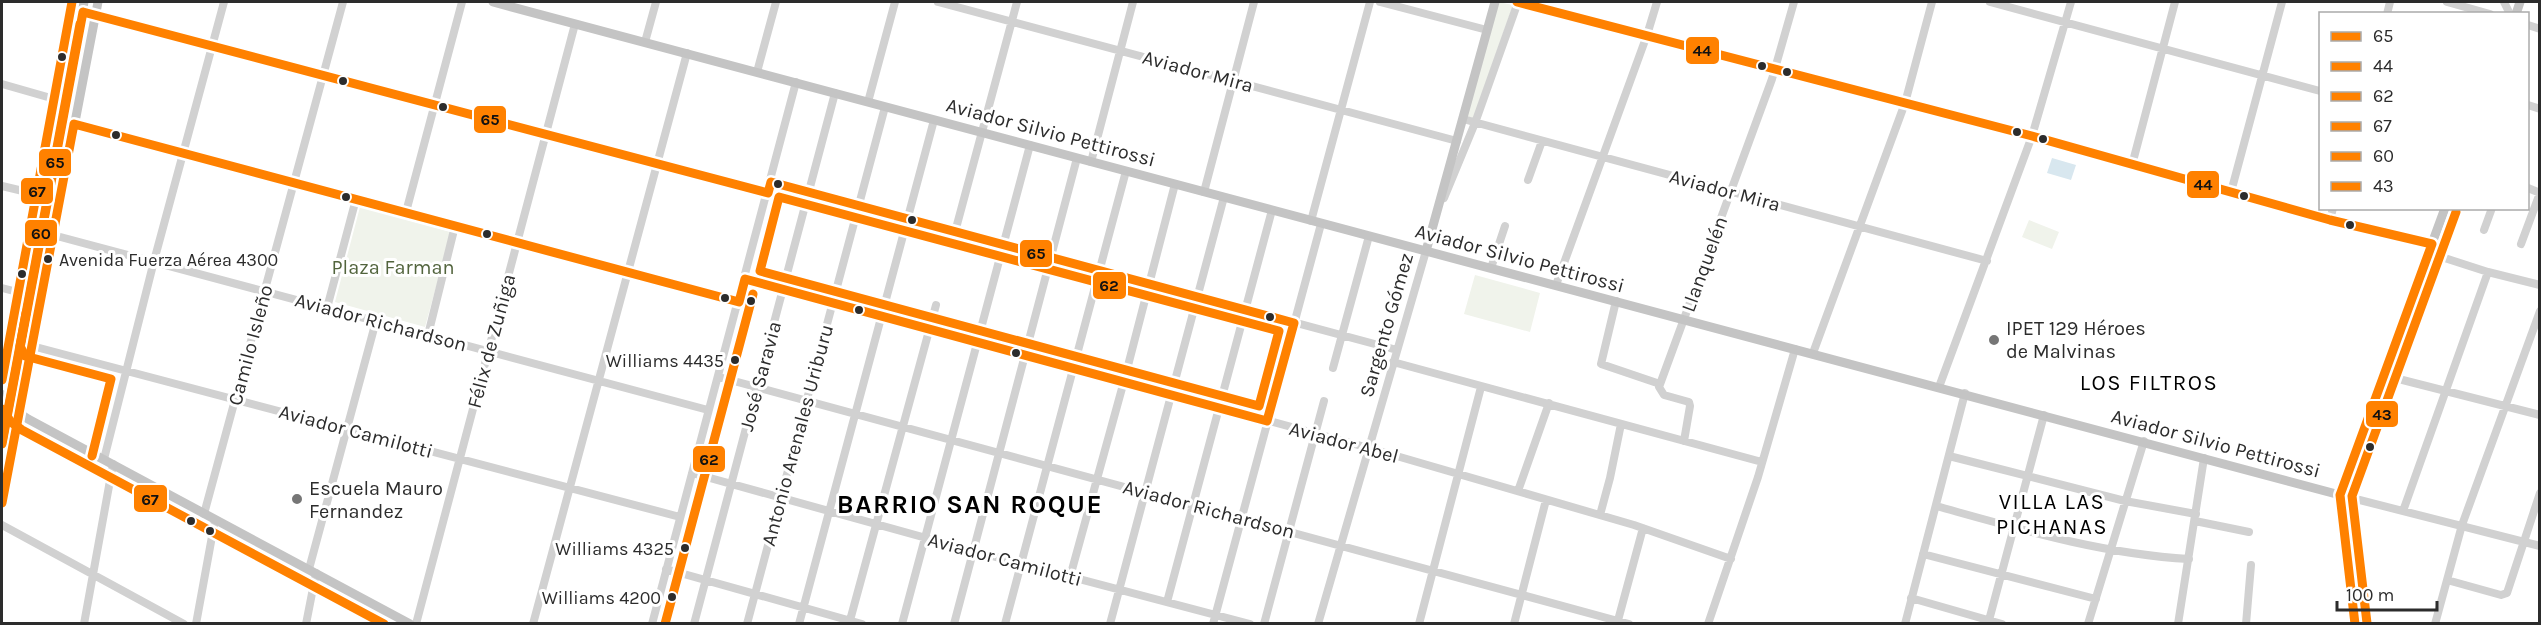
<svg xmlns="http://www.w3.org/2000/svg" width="2541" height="625" font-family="Karla,sans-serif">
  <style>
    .green { fill: #f0f3eb }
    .water { fill: #d8e7ef }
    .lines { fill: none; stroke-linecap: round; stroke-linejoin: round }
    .minor { stroke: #d1d1d1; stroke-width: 8 }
    .major { stroke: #c4c4c4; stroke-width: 9 }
    .bus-1-casing { stroke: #fff; stroke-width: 14 }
    .bus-2-casing { stroke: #fff; stroke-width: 14 }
    .bus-3-casing { stroke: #fff; stroke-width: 14 }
    .bus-4-casing { stroke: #fff; stroke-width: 14 }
    .bus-5-casing { stroke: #fff; stroke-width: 14 }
    .bus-6-casing { stroke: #fff; stroke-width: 14 }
    .bus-1 { stroke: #ff8100; stroke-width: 9 }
    .bus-2 { stroke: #ff8100; stroke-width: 9 }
    .bus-3 { stroke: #ff8100; stroke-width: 9 }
    .bus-4 { stroke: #ff8100; stroke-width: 9 }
    .bus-5 { stroke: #ff8100; stroke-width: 9 }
    .bus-6 { stroke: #ff8100; stroke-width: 9 }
    .bus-dot { fill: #2c2c2c; stroke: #fff; stroke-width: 2 }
    .poi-dot { fill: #767676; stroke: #fff; stroke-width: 2 }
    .labels { text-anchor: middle; stroke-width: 6; stroke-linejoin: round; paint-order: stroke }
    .bus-label { font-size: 18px; fill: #2c2c2c; stroke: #fff; text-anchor: end }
    .street-label { font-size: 20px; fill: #2c2c2c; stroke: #fff }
    .park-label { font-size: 20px; fill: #52643d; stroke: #fff }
    .poi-label { font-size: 20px; fill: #2c2c2c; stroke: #fff; text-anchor: start }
    .quarter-label { font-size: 22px; letter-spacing: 1.5px; fill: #000; stroke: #fff }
    .district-label { font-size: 26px; font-weight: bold; letter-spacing: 1.5px; fill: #000; stroke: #fff }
    .line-badge { stroke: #fff; stroke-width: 2 }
    .pale-badge-label { font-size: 16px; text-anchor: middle; font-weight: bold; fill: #111 }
  </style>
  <rect width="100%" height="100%" fill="#fff"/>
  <!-- green -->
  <path class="green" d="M1498 2 1513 5 1473 119 1467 116Z
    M360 207 451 232 425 327 335 302Z
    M2029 220 2059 232 2052 249 2022 237Z
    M1475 275 1540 293 1530 332 1464 314Z"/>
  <!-- water -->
  <path class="water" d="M2052 158 2076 165 2071 180 2047 173Z"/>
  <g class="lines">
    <!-- minor -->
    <path class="minor" d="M938 2 1457 141
      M1380 2 1487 30
      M1517 2 2032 136 2330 220 2432 244
      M1990 2 2320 91
      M2447 2 2490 14
      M2504 2 2510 14
      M83 12 768 193
      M2387 14 2390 2
      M2528 25 2540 29
      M645 42 656 2
      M757 72 776 2
      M2 84 65 102
      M868 102 895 2
      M2528 105 2540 109
      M1463 119 1987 261
      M74 124 739 302
      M1091 162 1133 2
      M2132 165 2175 2
      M1528 180 1542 141
      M771 182 1397 350
      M2 186 48 197
      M2528 188 2540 193
      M1204 192 1254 2
      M2231 192 2282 2
      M1444 198 1475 123 1518 2
      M406 212 462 2
      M2330 220 2333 208
      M1311 221 1370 2
      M2484 230 2492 208
      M955 232 1017 2
      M53 235 708 410
      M2521 244 2540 193
      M2429 253 2488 272 2540 285
      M1491 268 1505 226
      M745 279 1369 448 1634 525 1731 559
      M1556 285 1647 35 1657 2
      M2 288 29 295
      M1616 301 1601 364 1660 384
      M327 308 356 199
      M428 335 455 226
      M32 346 680 517
      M1813 353 1905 103 1932 2
      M1393 362 1762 462
      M1333 368 1369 236
      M2383 375 2540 415
      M719 377 1629 624
      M1939 387 2032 136 2071 2
      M2 394 10 400
      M1684 441 1690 406 1689 402 1664 395 1659 387 1772 79 1794 2
      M1949 456 2125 501 2196 514
      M104 459 154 261 224 2
      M692 473 973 551 1250 624
      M1518 491 1549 403
      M2340 495 2540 546
      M1936 506C2019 529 2102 554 2189 559
      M2403 511 2488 272
      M204 514 343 2
      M1600 515 1610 478 1621 424
      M2195 521 2249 532
      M2 525 184 624
      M1923 554 2096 599
      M309 569 376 321
      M666 569 862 624
      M1070 577 1124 381 1175 184
      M2447 580 2501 595 2507 593 2540 493
      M1911 598 2002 624
      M1167 602 1272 210
      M84 624 113 464
      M196 624 215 520
      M306 624 316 573
      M416 624 575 24
      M533 624 687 53
      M652 624 796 82
      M694 624 835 93
      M747 624 885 107
      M799 624 934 120
      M849 624 936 305
      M902 624 1030 145
      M954 624 1077 158
      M1005 624 1126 171
      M1110 624 1224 197
      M1213 624 1321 224
      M1264 624 1324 401
      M1318 624 1426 251
      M1419 624 1481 387
      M1514 624 1546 500
      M1617 624 1643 528
      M1708 624 1758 477 1795 349
      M1905 624 1965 393
      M1988 624 2044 415
      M2088 624 2144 441
      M2178 624 2204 458
      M2246 624 2251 565
      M2435 624 2462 525 2540 311"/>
    <!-- major -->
    <path class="major" d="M493 2 2340 495
      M2516 14 2520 2
      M1426 251 1495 2
      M10 400 19 413 28 419 410 624
      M2 444 84 2
      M2 503 98 2
      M2355 624 2340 495 2445 208"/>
    <!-- bus-1 casing -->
    <g class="bus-1-casing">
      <path id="bus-1" d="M2 444 83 12 768 193 771 182 1294 323 1267 421 745 279 739 302 74 124 2 503"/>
    </g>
    <!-- bus-2 casing -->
    <g class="bus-2-casing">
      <path id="bus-2" d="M1517 2 2032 136 2330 220 2432 244
        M2355 624 2340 495 2432 244"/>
    </g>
    <!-- bus-3 casing -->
    <g class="bus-3-casing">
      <path id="bus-3" d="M779 197 1279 331 1259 406 760 271Z
        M665 624 753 294"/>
    </g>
    <!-- bus-4 casing -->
    <g class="bus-4-casing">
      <path id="bus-4" d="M26 313 20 346 25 356 111 379 92 456
        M2 380 72 2
        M2 409 11 422 22 430 384 624"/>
    </g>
    <!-- bus-5 casing -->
    <g class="bus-5-casing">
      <path id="bus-5" d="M2 442 80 24"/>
    </g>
    <!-- bus-6 casing -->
    <g class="bus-6-casing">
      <path id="bus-6" d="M2367 623 2352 496 2456 212"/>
    </g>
    <!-- bus-1 -->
    <use href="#bus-1" class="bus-1"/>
    <!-- bus-2 -->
    <use href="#bus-2" class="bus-2"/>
    <!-- bus-3 -->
    <use href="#bus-3" class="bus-3"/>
    <!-- bus-4 -->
    <use href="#bus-4" class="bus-4"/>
    <!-- bus-5 -->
    <use href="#bus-5" class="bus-5"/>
    <!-- bus-6 -->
    <use href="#bus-6" class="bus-6"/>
  </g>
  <!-- markers -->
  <g class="bus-dot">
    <circle cx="62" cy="57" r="5"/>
    <circle cx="1762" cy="66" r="5"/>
    <circle cx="1787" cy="72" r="5"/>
    <circle cx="343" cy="81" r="5"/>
    <circle cx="443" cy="107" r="5"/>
    <circle cx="2017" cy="132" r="5"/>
    <circle cx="116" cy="135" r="5"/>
    <circle cx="2043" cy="139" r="5"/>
    <circle cx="778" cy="184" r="5"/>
    <circle cx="2244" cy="196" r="5"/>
    <circle cx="346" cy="197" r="5"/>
    <circle cx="912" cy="220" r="5"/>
    <circle cx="2350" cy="225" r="5"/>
    <circle cx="487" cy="234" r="5"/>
    <circle cx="48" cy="259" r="5"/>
    <circle cx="22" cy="274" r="5"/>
    <circle cx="725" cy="298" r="5"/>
    <circle cx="751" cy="301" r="5"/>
    <circle cx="859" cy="310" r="5"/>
    <circle cx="1270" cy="317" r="5"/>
    <circle cx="1016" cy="353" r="5"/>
    <circle cx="735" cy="360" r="5"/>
    <circle cx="2370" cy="447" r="5"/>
    <circle cx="191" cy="521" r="5"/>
    <circle cx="210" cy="531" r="5"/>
    <circle cx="685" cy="548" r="5"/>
    <circle cx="672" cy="597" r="5"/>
  </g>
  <g class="poi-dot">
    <circle cx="1994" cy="340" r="6"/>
    <circle cx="297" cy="499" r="6"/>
  </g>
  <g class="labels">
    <!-- bus labels -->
    <g class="bus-label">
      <text x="59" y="266" text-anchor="start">Avenida Fuerza Aérea 4300</text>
      <text x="724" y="367">Williams 4435</text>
      <text x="674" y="555">Williams 4325</text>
      <text x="661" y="604">Williams 4200</text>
    </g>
    <!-- street labels -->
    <g class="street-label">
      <text transform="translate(1198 71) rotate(15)" y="7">Aviador Mira</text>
      <text transform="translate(1051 132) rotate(15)" y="7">Aviador Silvio Pettirossi</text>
      <text transform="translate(1725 190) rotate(15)" y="7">Aviador Mira</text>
      <text transform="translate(1520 258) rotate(15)" y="7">Aviador Silvio Pettirossi</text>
      <text transform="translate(1704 264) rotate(-70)" y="7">Llanquelén</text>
      <text transform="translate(381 322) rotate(15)" y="7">Aviador Richardson</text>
      <text transform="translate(1386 325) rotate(-74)" y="7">Sargento Gómez</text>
      <text transform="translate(491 341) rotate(-75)" y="7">Félix de Zuñiga</text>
      <text transform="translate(250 345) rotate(-75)" y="7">Camilo Isleño</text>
      <text transform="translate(760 376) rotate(-75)" y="7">José Saravia</text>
      <text transform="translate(356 431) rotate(15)" y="7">Aviador Camilotti</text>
      <text transform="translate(797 435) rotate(-75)" y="7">Antonio Arenales Uriburu</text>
      <text transform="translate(1344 442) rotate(15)" y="7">Aviador Abel</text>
      <text transform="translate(2216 443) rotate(15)" y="7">Aviador Silvio Pettirossi</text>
      <text transform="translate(1209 509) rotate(15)" y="7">Aviador Richardson</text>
      <text transform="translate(1005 559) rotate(15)" y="7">Aviador Camilotti</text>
    </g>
    <!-- park labels -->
    <g class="park-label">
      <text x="393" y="274">Plaza Farman</text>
    </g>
    <!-- poi labels -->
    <g class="poi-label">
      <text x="2006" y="335">IPET 129 Héroes<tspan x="2006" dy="23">de Malvinas</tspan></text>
      <text x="309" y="495">Escuela Mauro<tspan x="309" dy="23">Fernandez</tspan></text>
    </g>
    <!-- quarter labels -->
    <g class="quarter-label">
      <text x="2149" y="390">LOS FILTROS</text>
      <text x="2052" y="509">VILLA LAS<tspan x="2052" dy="25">PICHANAS</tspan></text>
    </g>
    <!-- district labels -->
    <g class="district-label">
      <text x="970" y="513">BARRIO SAN ROQUE</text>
    </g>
  </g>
  <g class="line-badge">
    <rect x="1685" y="36" width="35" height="29" rx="6" fill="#ff8100"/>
    <rect x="473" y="105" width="34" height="29" rx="6" fill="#ff8100"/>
    <rect x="38" y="148" width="34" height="29" rx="6" fill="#ff8100"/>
    <rect x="2186" y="170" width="34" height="29" rx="6" fill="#ff8100"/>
    <rect x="20" y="177" width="34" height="28" rx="6" fill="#ff8100"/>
    <rect x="24" y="219" width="34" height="28" rx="6" fill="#ff8100"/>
    <rect x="1019" y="239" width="34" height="29" rx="6" fill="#ff8100"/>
    <rect x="1092" y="271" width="35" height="29" rx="6" fill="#ff8100"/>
    <rect x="2365" y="400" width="34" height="28" rx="6" fill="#ff8100"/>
    <rect x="692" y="445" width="34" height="28" rx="6" fill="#ff8100"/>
    <rect x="133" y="484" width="35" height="29" rx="6" fill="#ff8100"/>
  </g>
  <g class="pale-badge-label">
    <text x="1702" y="56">44</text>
    <text x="490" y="125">65</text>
    <text x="55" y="168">65</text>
    <text x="2203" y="190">44</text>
    <text x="37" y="197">67</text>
    <text x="41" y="239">60</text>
    <text x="1036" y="259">65</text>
    <text x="1109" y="291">62</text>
    <text x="2382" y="420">43</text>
    <text x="709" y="465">62</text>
    <text x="150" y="505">67</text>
  </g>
  <!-- border -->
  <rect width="2541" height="625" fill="none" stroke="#2c2c2c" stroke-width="6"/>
  <!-- legend -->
  <rect x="2319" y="12" width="210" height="198" fill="#ffffff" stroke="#ababab" stroke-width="1.5"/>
  <rect x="2331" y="32" width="30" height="9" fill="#ff8100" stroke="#ababab" stroke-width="1.5"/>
  <text x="2373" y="42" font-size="18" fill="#2c2c2c">65</text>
  <rect x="2331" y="62" width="30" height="9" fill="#ff8100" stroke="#ababab" stroke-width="1.5"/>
  <text x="2373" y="72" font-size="18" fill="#2c2c2c">44</text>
  <rect x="2331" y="92" width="30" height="9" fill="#ff8100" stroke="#ababab" stroke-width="1.5"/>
  <text x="2373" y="102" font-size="18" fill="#2c2c2c">62</text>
  <rect x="2331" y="122" width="30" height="9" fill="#ff8100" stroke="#ababab" stroke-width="1.5"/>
  <text x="2373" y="132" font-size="18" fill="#2c2c2c">67</text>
  <rect x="2331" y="152" width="30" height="9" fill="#ff8100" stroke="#ababab" stroke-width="1.5"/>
  <text x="2373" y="162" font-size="18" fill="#2c2c2c">60</text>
  <rect x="2331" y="182" width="30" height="9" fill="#ff8100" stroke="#ababab" stroke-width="1.5"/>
  <text x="2373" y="192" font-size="18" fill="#2c2c2c">43</text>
  <!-- scale -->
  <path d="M2337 601v9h100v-9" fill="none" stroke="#2c2c2c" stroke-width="3"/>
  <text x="2346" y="601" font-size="18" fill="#2c2c2c" stroke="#ffffff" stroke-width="4.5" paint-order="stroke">100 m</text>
</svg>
